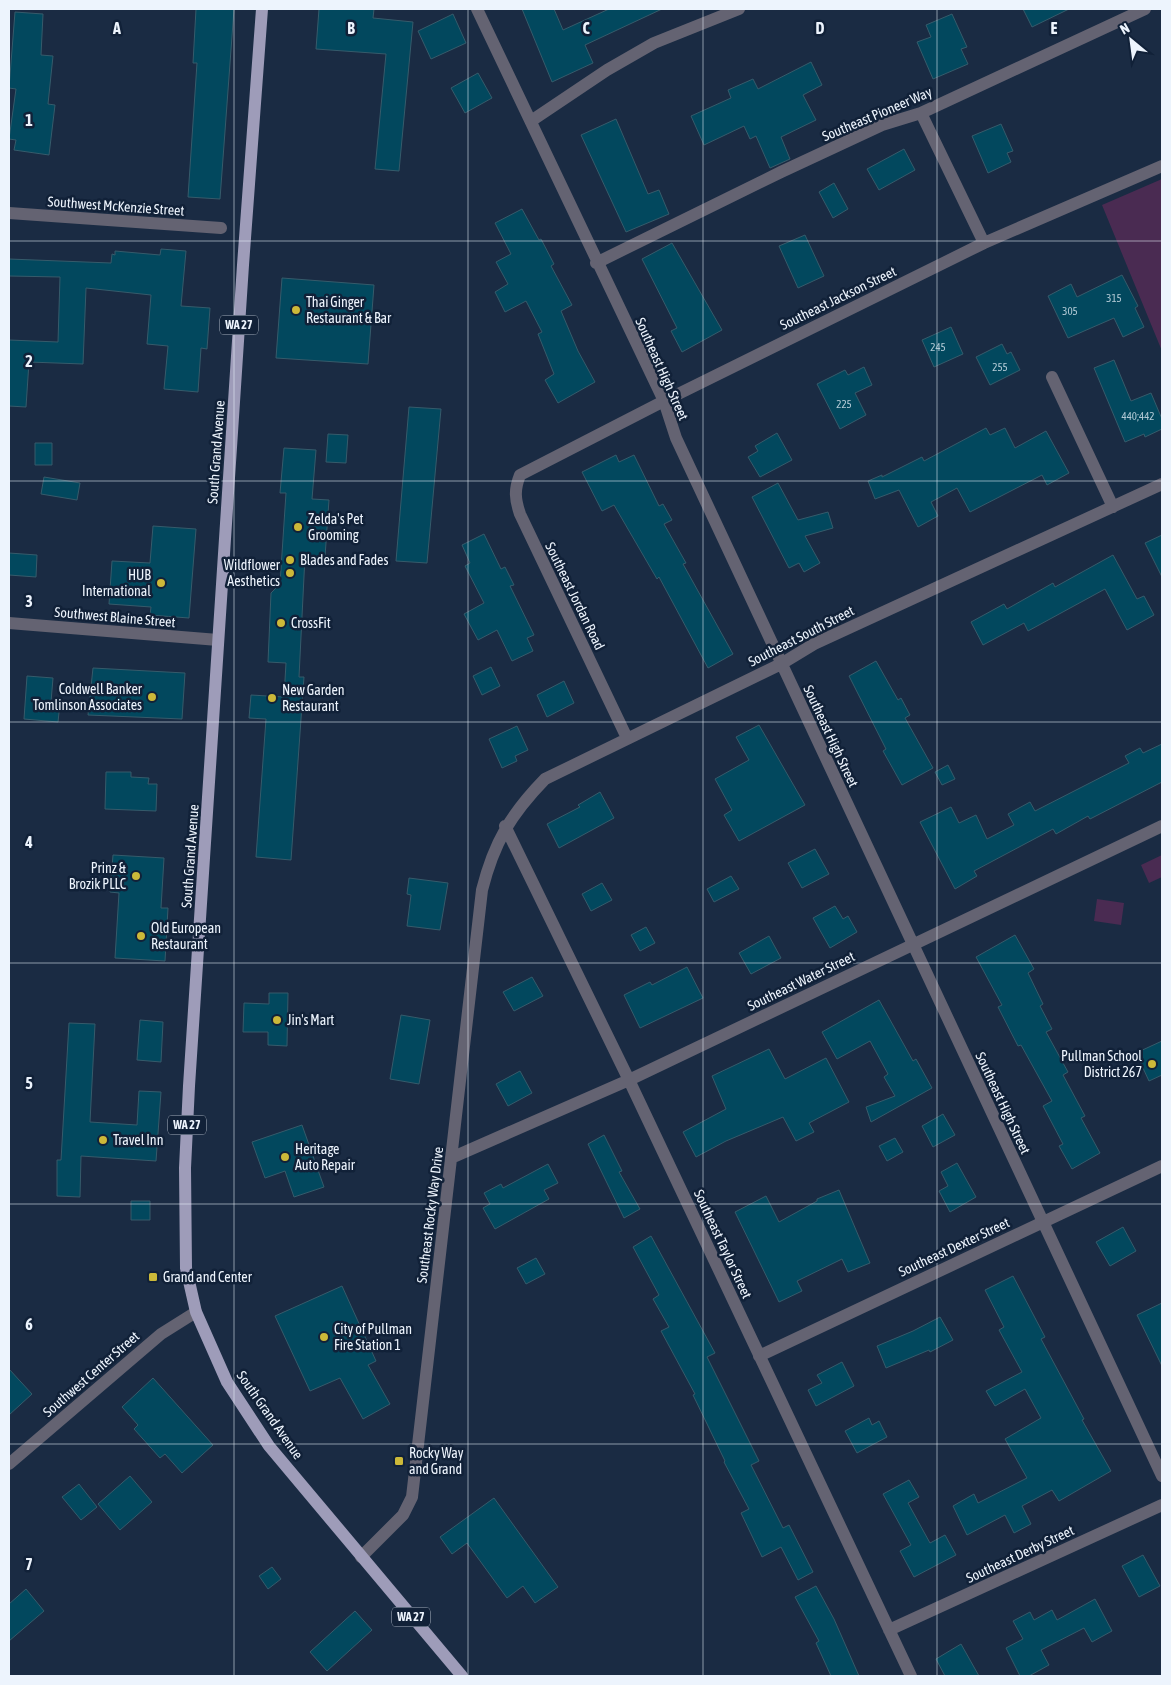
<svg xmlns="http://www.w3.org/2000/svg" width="1171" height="1685" font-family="'Asap Condensed',sans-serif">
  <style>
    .green { fill: #4a2b52 }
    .building { fill: #02485e; stroke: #365b6b }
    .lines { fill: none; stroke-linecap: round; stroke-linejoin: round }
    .minor { stroke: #646372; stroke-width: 12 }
    .major { stroke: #9e9cb9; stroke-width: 12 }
    .grid { fill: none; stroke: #edf4fd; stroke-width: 1; stroke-opacity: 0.55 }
    .poi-dot { fill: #ccb939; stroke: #112138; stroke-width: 2 }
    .labels { text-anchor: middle; stroke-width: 5; stroke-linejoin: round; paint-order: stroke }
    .number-label { font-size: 11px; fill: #b2c9d5 }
    .shield { fill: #112138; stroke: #abb5c2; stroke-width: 1 }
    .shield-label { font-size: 12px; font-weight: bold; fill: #edf4fd }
    .street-label { font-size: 14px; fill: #edf4fd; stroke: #112138 }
    .poi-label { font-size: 14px; fill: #edf4fd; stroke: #112138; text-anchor: start }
    .grid-label { font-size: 16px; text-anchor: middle; font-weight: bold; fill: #edf4fd; stroke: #112138; stroke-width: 5; stroke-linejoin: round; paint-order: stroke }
  </style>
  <rect width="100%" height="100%" fill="#1a2b43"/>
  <!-- green -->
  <path class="green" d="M1162 179V351L1102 205Z
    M1162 855V877L1149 883 1141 865Z
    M1097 899 1124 903 1121 925 1094 921Z"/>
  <!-- building -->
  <path class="building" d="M196 9H234L220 199 188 197 197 63H193Z
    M319 9H374L373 18 413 22 399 171 375 169 386 54 316 49Z
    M522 9H554L563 30 609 9H662L585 45 593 63 552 82Z
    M1023 9H1069L1032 27Z
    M15 12 43 14 41 55 53 56 48 104 55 105 49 155 14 150 16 140 9 139 16 89 9 88Z
    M453 14 466 43 431 59 418 31Z
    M952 14 967 47 961 49 968 64 933 79 917 42 931 37 926 25Z
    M811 62 822 85 803 95 816 120 781 137 790 159 770 168 756 136 750 139 744 126 704 145 691 116 731 98 728 90 753 79 758 89Z
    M478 73 492 98 465 113 451 88Z
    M616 119 648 194 659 190 669 214 626 232 581 135Z
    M1001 124 1013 151 1007 153 1011 162 988 173 972 136Z
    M904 149 915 170 879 190 867 169Z
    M834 183 848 209 833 218 819 192Z
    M522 209 539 240 541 239 554 264 551 266 572 305 561 311 578 351 595 382 558 403 545 380 554 374 538 334 542 332 526 301 505 312 495 292 508 284 496 262 511 254 495 223Z
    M805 235 824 276 798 288 779 246Z
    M672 243 722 330 682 352 671 331 677 328 642 259Z
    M161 249 186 251 181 306 210 308 207 349 201 348 198 392 164 389 168 346 147 344 151 295 86 288 83 364 29 362 26 407 9 406V340L58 342 60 277 9 276V259L111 263 112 254 115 255V251L160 255Z
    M1122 275 1138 306 1135 308 1144 327 1123 337 1114 318 1068 338 1048 296 1071 284 1077 297Z
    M282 278 374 285 368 364 276 358Z
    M951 327 963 354 934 367 922 340Z
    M1002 344 1007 354 1011 352 1020 370 990 385 976 357Z
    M1114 360 1131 401 1151 393 1162 419V429L1145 437 1144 434 1125 442 1094 368Z
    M864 367 872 385 855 393 866 415 840 429 817 384 845 370 848 375Z
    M409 407 441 409 427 563 396 561Z
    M986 428 990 435 1005 428 1015 448 1046 431 1069 473 1047 485 1042 475 970 512 957 488 931 502 938 516 918 527 899 490 875 499 868 481 882 475V477L922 457 924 461Z
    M777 433 792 460 760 477 748 457 758 451 755 446Z
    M328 434 348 435 346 463 326 462Z
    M35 443H52V465H35Z
    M284 448 316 450 312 499 329 500 325 557 305 556 299 677H304L291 860 256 857 266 719 249 718 251 695 284 697 286 663 268 662 271 593 280 584 286 493H280Z
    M616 455 619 462 634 455 659 506 663 504 672 520 664 524 686 563 683 564 733 654 708 668 659 577 657 579 614 505 602 511 582 472Z
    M44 477 80 483 77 500 41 494Z
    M778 483 798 520 828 512 833 528 805 536 820 563 804 572 799 563 789 568 752 497Z
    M153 526 196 529 189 618 150 615 151 607 109 604 112 561 150 563Z
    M484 534 501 569 505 567 514 585 510 586 534 635 527 638 533 651 512 661 497 630 478 640 464 614 484 603 465 566 470 563 462 545Z
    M1162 535V577L1145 543Z
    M9 553 37 555 36 577 9 575Z
    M1113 555 1137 599 1144 596 1154 615 1127 630 1105 589 1028 631 1024 623 983 645 971 622 1004 604 1007 609 1053 583 1055 587Z
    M876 661 898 700 901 698 910 715 905 718 933 768 902 785 883 751 886 749 849 676Z
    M491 667 500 686 482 695 473 676Z
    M93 668 185 673 182 719 88 715Z
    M27 676 53 678 51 702 60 703 58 722 24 719Z
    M564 681 574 703 547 717 537 695Z
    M759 725 805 805 739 841 724 815 732 810 715 779 749 760 736 737Z
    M517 726 528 750 515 756 517 761 502 768 489 739Z
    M1162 744V782L1090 819 1088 816 1056 834 1053 829 974 871 977 876 955 889 920 822 951 807 959 823 976 815 987 839 1014 825 1008 814 1030 802 1035 811 1129 763 1125 756 1140 748 1143 753Z
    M948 765 955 779 942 785 935 772Z
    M106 772H131V777L149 778 148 784H157L156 811 105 809Z
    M600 792 614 818 559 848 547 824 580 807 578 805Z
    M815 849 829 874 802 888 788 863Z
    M113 855 164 858 161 908H168L165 961 115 958 119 893 110 892Z
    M731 876 739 889 714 902 707 889Z
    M409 878 448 883 440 930 407 926 411 895 407 894Z
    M602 883 612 900 591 911 582 894Z
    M835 906 843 919 848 916 857 932 830 948 813 918Z
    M646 927 655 943 640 951 631 935Z
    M1015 935 1034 969 1028 973 1043 1004 1040 1006 1052 1029 1046 1032 1068 1072 1063 1075 1085 1116 1081 1118 1100 1153 1072 1169 1059 1146 1063 1144 1043 1106 1052 1101 1021 1045 1018 1046 998 1007 1002 1005 976 957Z
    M769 936 781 958 751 974 739 953Z
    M687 967 703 998 640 1028 624 995 650 982 652 985Z
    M532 977 543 996 514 1011 503 992Z
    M269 993H288L287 1046 268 1045V1032H243L244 1003 269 1004Z
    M879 1000 913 1061 916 1059 932 1088 871 1122 866 1107 895 1096 884 1077 888 1074 870 1041 837 1059 822 1032Z
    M401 1015 430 1020 419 1084 390 1079Z
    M140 1020 163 1022 161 1062 137 1060Z
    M69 1023 95 1024 90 1122 137 1125 139 1091 161 1092 156 1161 81 1156 80 1197 57 1196V1160H61Z
    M1162 1041V1075L1149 1081 1136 1053Z
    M769 1049 785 1079 826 1058 849 1102 809 1123 814 1132 796 1141 783 1117 726 1141 696 1157 683 1132 726 1109 712 1076Z
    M520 1071 532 1093 508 1106 496 1084Z
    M943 1114 955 1135 933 1147 922 1126Z
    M302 1125 324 1187 294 1197 285 1171 265 1178 252 1142Z
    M604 1135 622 1171 619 1172 640 1209 624 1218 588 1144Z
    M895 1138 903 1152 887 1161 879 1146Z
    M957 1163 976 1197 950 1212 939 1191 948 1186 941 1172Z
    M548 1164 558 1183 544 1190 549 1199 495 1229 483 1208 490 1204 484 1193 501 1184 503 1188Z
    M839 1190 870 1263 848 1272 842 1259 797 1281 802 1291 779 1302 735 1212 766 1196 779 1222 817 1201V1199Z
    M131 1201H150V1220H131Z
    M1123 1227 1136 1251 1110 1266 1096 1242Z
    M651 1236 715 1353 707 1357 759 1461 751 1465 783 1528 789 1525 813 1572 798 1580 781 1547 762 1557 741 1513 749 1509 724 1462 725 1461 693 1395 695 1394 661 1331 669 1327 653 1299 659 1295 633 1247Z
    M536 1258 545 1274 526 1284 517 1268Z
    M1013 1276 1045 1337 1041 1339 1084 1419 1082 1420 1111 1471 1059 1501 1052 1490 1022 1506 1031 1524 1014 1533 1005 1515 967 1535 953 1506 974 1494 978 1503 1027 1478 1005 1439 1041 1418 1025 1389 995 1406 986 1391 1022 1372 999 1330 1004 1327 985 1290Z
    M342 1286 376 1361 368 1365 390 1404 363 1419 340 1378 310 1391 275 1316Z
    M1162 1303V1366L1137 1315Z
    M940 1317 953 1340 930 1352 929 1350 886 1368 877 1346 913 1331Z
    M842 1362 854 1386 816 1406 808 1390 822 1383 817 1375Z
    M9 1369 32 1394 9 1415Z
    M153 1378 213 1445 182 1473 165 1454 160 1458 134 1429 138 1425 122 1407Z
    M869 1418 872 1425 879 1421 887 1437 857 1453 845 1431Z
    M130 1476 152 1502 120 1530 98 1504Z
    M909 1480 919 1497 908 1503 930 1543 945 1535 956 1555 914 1577 900 1551 911 1545 883 1494Z
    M79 1484 97 1507 81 1520 62 1497Z
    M494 1498 558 1587 535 1603 523 1586 507 1598 467 1543 452 1554 440 1537Z
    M1143 1555 1160 1586 1139 1597 1122 1566Z
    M272 1567 281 1579 268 1589 259 1576Z
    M816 1586 834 1619 859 1676H831L816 1643 819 1641 795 1597Z
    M26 1589 44 1611 9 1641V1604Z
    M1095 1599 1112 1631 1092 1642 1084 1628 1041 1650 1049 1665 1029 1676H1020L1006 1648 1023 1639 1013 1621 1030 1612 1034 1620 1052 1610 1057 1620Z
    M355 1611 372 1630 327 1671 310 1652Z
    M961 1644 979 1676H945L936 1659Z"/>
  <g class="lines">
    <!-- minor -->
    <path class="minor" d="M477 9 664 401 676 438 1162 1476
      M921 113 984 243
      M531 121 607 70 654 43 739 9
      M9 213 221 228
      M596 263 781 172 882 125 921 113 1145 9
      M1052 377 1113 507
      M9 623 218 640
      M627 738 520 514C515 499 514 490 520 475L664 401 984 243 1162 166
      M505 826 629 1080 911 1676
      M451 1158 629 1080 1162 826
      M759 1356 1162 1166
      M9 1464 161 1334 196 1312
      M361 1557 403 1515 412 1497 482 890C494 842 511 814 545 779L781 664 814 644 1162 484
      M889 1630 1162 1505"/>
    <!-- major -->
    <path class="major" d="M262 9 243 265 189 1086 185 1168 186 1268 196 1312 227 1382 269 1446 462 1676"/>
  </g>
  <!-- grid -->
  <path class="grid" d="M234 9V1676M468 9V1676M703 9V1676M937 9V1676M9 241H1162M9 481H1162M9 722H1162M9 963H1162M9 1204H1162M9 1444H1162"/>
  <!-- markers -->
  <g class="poi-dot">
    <circle cx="296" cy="310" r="5"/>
    <circle cx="298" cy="527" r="5"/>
    <circle cx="290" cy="560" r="5"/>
    <circle cx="290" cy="573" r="5"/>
    <circle cx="161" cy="583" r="5"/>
    <circle cx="281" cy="623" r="5"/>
    <circle cx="152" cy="697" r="5"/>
    <circle cx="272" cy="698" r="5"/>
    <circle cx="136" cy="876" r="5"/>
    <circle cx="141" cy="936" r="5"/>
    <circle cx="277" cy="1020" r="5"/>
    <circle cx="1152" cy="1064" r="5"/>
    <circle cx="103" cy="1140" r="5"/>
    <circle cx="285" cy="1157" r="5"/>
    <rect x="148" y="1272" width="10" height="10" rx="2.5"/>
    <circle cx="324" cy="1337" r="5"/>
    <rect x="394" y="1456" width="10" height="10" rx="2.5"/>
  </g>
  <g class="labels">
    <!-- number labels -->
    <g class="number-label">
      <text x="1114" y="302">315</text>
      <text x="1070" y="315">305</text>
      <text x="938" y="351">245</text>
      <text x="1000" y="371">255</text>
      <text x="844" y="408">225</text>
      <text x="1138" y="420">440;442</text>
    </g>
    <!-- shield labels -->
    <g class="shield">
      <rect x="220" y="315.5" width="38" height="19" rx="4"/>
      <rect x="168" y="1115.5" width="38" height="19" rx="4"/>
      <rect x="392" y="1607.5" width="38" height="19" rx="4"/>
    </g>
    <g class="shield-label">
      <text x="239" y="329">WA 27</text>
      <text x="187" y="1129">WA 27</text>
      <text x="411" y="1621">WA 27</text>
    </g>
    <!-- street labels -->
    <g class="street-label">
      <text transform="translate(877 114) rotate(-23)" y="5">Southeast Pioneer Way</text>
      <text transform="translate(116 206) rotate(4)" y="5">Southwest McKenzie Street</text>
      <text transform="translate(838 298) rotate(-26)" y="5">Southeast Jackson Street</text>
      <text transform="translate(662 369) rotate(66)" y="5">Southeast High Street</text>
      <text transform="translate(216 452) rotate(-86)" y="5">South Grand Avenue</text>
      <text transform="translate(575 596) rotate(64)" y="5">Southeast Jordan Road</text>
      <text transform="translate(115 617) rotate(5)" y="5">Southwest Blaine Street</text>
      <text transform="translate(801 636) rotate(-27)" y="5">Southeast South Street</text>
      <text transform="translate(831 736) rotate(65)" y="5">Southeast High Street</text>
      <text transform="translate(190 856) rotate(-86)" y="5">South Grand Avenue</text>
      <text transform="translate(801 981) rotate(-26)" y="5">Southeast Water Street</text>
      <text transform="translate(1003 1103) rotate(65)" y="5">Southeast High Street</text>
      <text transform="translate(430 1215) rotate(-83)" y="5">Southeast Rocky Way Drive</text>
      <text transform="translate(723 1244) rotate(65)" y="5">Southeast Taylor Street</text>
      <text transform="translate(954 1247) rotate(-25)" y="5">Southeast Dexter Street</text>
      <text transform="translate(91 1374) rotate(-41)" y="5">Southwest Center Street</text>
      <text transform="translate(270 1415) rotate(55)" y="5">South Grand Avenue</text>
      <text transform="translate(1020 1554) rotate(-25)" y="5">Southeast Derby Street</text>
    </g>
    <!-- poi labels -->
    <g class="poi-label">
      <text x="306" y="307">Thai Ginger<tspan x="306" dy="16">Restaurant &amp; Bar</tspan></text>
      <text x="308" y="524">Zelda's Pet<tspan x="308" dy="16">Grooming</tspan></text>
      <text x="300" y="565">Blades and Fades</text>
      <text x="280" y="570" text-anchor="end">Wildflower<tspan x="280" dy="16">Aesthetics</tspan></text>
      <text x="151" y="580" text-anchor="end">HUB<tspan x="151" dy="16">International</tspan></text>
      <text x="291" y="628">CrossFit</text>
      <text x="142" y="694" text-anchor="end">Coldwell Banker<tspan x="142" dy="16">Tomlinson Associates</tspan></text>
      <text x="282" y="695">New Garden<tspan x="282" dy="16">Restaurant</tspan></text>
      <text x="126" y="873" text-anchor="end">Prinz &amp;<tspan x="126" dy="16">Brozik PLLC</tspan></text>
      <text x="151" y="933">Old European<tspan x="151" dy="16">Restaurant</tspan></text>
      <text x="287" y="1025">Jin's Mart</text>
      <text x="1142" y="1061" text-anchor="end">Pullman School<tspan x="1142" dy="16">District 267</tspan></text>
      <text x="113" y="1145">Travel Inn</text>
      <text x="295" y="1154">Heritage<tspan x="295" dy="16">Auto Repair</tspan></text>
      <text x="163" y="1282">Grand and Center</text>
      <text x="334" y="1334">City of Pullman<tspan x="334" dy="16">Fire Station 1</tspan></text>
      <text x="409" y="1458">Rocky Way<tspan x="409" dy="16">and Grand</tspan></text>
    </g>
  </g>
  <g class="grid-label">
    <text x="117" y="34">A</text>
    <text x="351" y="34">B</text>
    <text x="586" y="34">C</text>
    <text x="820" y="34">D</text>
    <text x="1054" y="34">E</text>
    <text x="29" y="126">1</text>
    <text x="29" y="367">2</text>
    <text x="29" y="607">3</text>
    <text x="29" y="848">4</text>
    <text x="29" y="1089">5</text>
    <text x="29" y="1330">6</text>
    <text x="29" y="1570">7</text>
  </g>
  <!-- border -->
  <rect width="1171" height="1685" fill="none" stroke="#edf4fd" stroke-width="20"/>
  <!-- north arrow -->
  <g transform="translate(1131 40) rotate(331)" stroke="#112138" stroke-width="4" paint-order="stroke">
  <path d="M0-4L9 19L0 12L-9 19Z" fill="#edf4fd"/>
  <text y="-8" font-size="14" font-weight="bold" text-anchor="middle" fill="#edf4fd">N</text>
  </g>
</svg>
